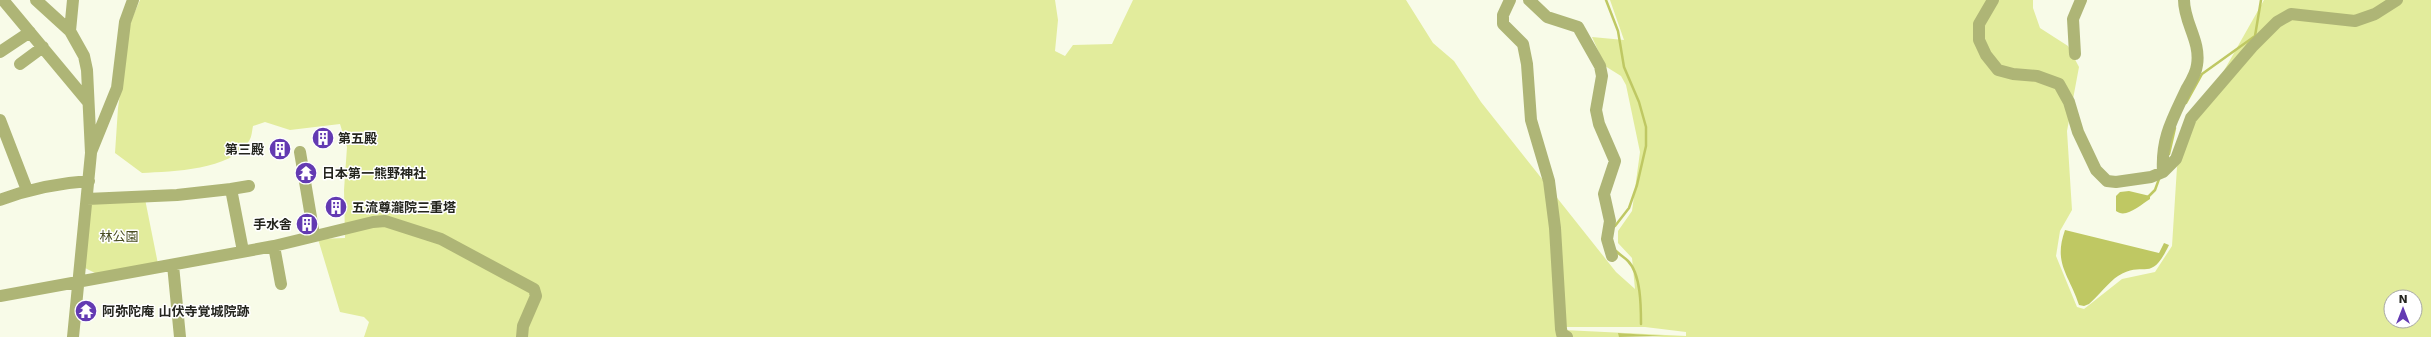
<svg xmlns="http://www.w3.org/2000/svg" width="2431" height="337" font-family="'DejaVu Sans','Noto Sans JP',sans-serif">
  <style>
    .green { fill: #e2ec9c; fill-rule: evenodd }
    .water { fill: #bfc863 }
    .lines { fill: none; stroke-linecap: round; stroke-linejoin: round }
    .stream { stroke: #bfc863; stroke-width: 2.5 }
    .minor { stroke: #aeb576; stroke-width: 12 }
    .labels { text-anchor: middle; stroke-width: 3; stroke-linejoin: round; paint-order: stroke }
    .poi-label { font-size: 13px; font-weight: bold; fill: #24251e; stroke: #fff; text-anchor: start }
    .park-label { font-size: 13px; fill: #484c21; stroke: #fff }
  </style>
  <rect width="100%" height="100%" fill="#f8fbe8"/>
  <!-- green -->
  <path class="green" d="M140 0H1055L1058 20 1055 51 1065 56 1073 45 1112 44 1133 0H1406L1433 43 1454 61 1481 102 1616 272 1635 289 1632 258 1618 243V231L1632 211 1640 152 1626 85 1621 76 1605 66 1592 37 1624 40 1610 0H2033V8L2040 28 2068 46 2079 67 2067 131 2072 210 2060 231 2056 256 2077 307 2084 309 2122 279 2155 272 2172 246 2177 167 2196 120 2264 0H2431V337H1664L1619 333V337H364L369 322 364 317 340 312 318 239 345 238 344 190 347 147 340 124 290 130 265 122 253 126C252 130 252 137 249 141 230 171 173 171 142 173L115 153 118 108 130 23ZM2391 297H2415V321H2391ZM1564 327H1645L1686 332V336L1564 330Z
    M90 199H145L158 264 99 275 81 266Z"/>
  <!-- water -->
  <path class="water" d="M2129 191 2150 196V199C2140 205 2126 219 2116 211V196L2120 192Z
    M2065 230 2159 253 2164 243 2169 245C2150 285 2145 259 2118 276 2110 281 2097 297 2089 304L2084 306 2079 305C2069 274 2053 264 2065 230Z
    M1618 333 1664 336 1619 337Z"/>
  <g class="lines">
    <!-- stream -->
    <path class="stream" d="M1606 0 1618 31 1624 67 1639 102 1646 127V146L1637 185 1629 208 1615 226
      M2186 103 2202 74 2255 36 2261 0
      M2169 154 2175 128
      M2148 197 2155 190 2159 179
      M1616 251C1620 255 1624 257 1628 261 1641 274 1641 307 1641 324"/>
    <!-- minor -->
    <path class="minor" d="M3 0 88 102
      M36 0 70 31
      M1510 0 1503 15V24L1523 44 1527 64 1531 120 1549 181 1555 228 1561 329 1562 334 1567 337
      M1529 0 1547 17 1578 27 1600 66 1602 76 1596 110 1599 124 1615 161 1604 194 1610 221 1607 239 1612 256
      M1993 0 1979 24V40L1986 55 1998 70 2013 74 2037 76 2059 84 2069 102 2078 132 2096 170 2107 181 2116 182 2151 177 2163 172 2176 159 2191 118 2252 47 2277 22 2291 14 2355 21 2375 14 2397 0
      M0 52 30 32
      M2075 54 2073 19 2081 0
      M20 64 43 47
      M0 120 27 190
      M91 152 117 88 125 22 133 0
      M300 152 314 235
      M2163 172C2161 138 2172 120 2186 90 2190 83 2196 74 2197 65 2201 41 2184 23 2184 0
      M231 189 249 186
      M87 199 177 195 231 189 243 251
      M0 200C29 189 58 183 89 181
      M274 246 281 284
      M173 265 180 337
      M0 296 274 246 373 222 385 221 441 239 534 289 536 296 523 326 522 337
      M73 337 91 153 87 70 84 56 70 31 73 0"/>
  </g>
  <!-- icons -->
  <defs>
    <g id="building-disc" transform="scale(1.15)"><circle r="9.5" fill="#633ab2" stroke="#fff"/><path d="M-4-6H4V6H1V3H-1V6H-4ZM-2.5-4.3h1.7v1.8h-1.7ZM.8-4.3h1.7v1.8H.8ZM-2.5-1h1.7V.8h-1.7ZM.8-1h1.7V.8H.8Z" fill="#fff"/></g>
    <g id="temple-disc" transform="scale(1.15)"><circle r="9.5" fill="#633ab2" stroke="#fff"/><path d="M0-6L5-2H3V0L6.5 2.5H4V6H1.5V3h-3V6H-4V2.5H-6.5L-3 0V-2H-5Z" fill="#fff"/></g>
  </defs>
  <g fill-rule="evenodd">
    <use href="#building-disc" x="323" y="138"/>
    <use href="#building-disc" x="280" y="149"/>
    <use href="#temple-disc" x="306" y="173"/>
    <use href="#building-disc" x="336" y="207"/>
    <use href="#building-disc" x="307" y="224"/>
    <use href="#temple-disc" x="86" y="311"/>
  </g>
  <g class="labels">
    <!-- poi labels -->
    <g class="poi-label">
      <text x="338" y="143">第五殿</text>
      <text x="264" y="154" text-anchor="end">第三殿</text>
      <text x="322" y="178">日本第一熊野神社</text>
      <text x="352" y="212">五流尊瀧院三重塔</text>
      <text x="292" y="229" text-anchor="end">手水舎</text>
      <text x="102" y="316">阿弥陀庵 山伏寺覚城院跡</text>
    </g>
    <!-- park labels -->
    <g class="park-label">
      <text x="119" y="241">林公園</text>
    </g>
  </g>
  <!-- north arrow -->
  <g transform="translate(2403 309)"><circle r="19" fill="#ffffff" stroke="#a7a8a5"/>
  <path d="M0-3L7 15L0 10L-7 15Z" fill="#633ab2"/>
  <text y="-6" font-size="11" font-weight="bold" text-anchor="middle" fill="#24251e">N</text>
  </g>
</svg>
